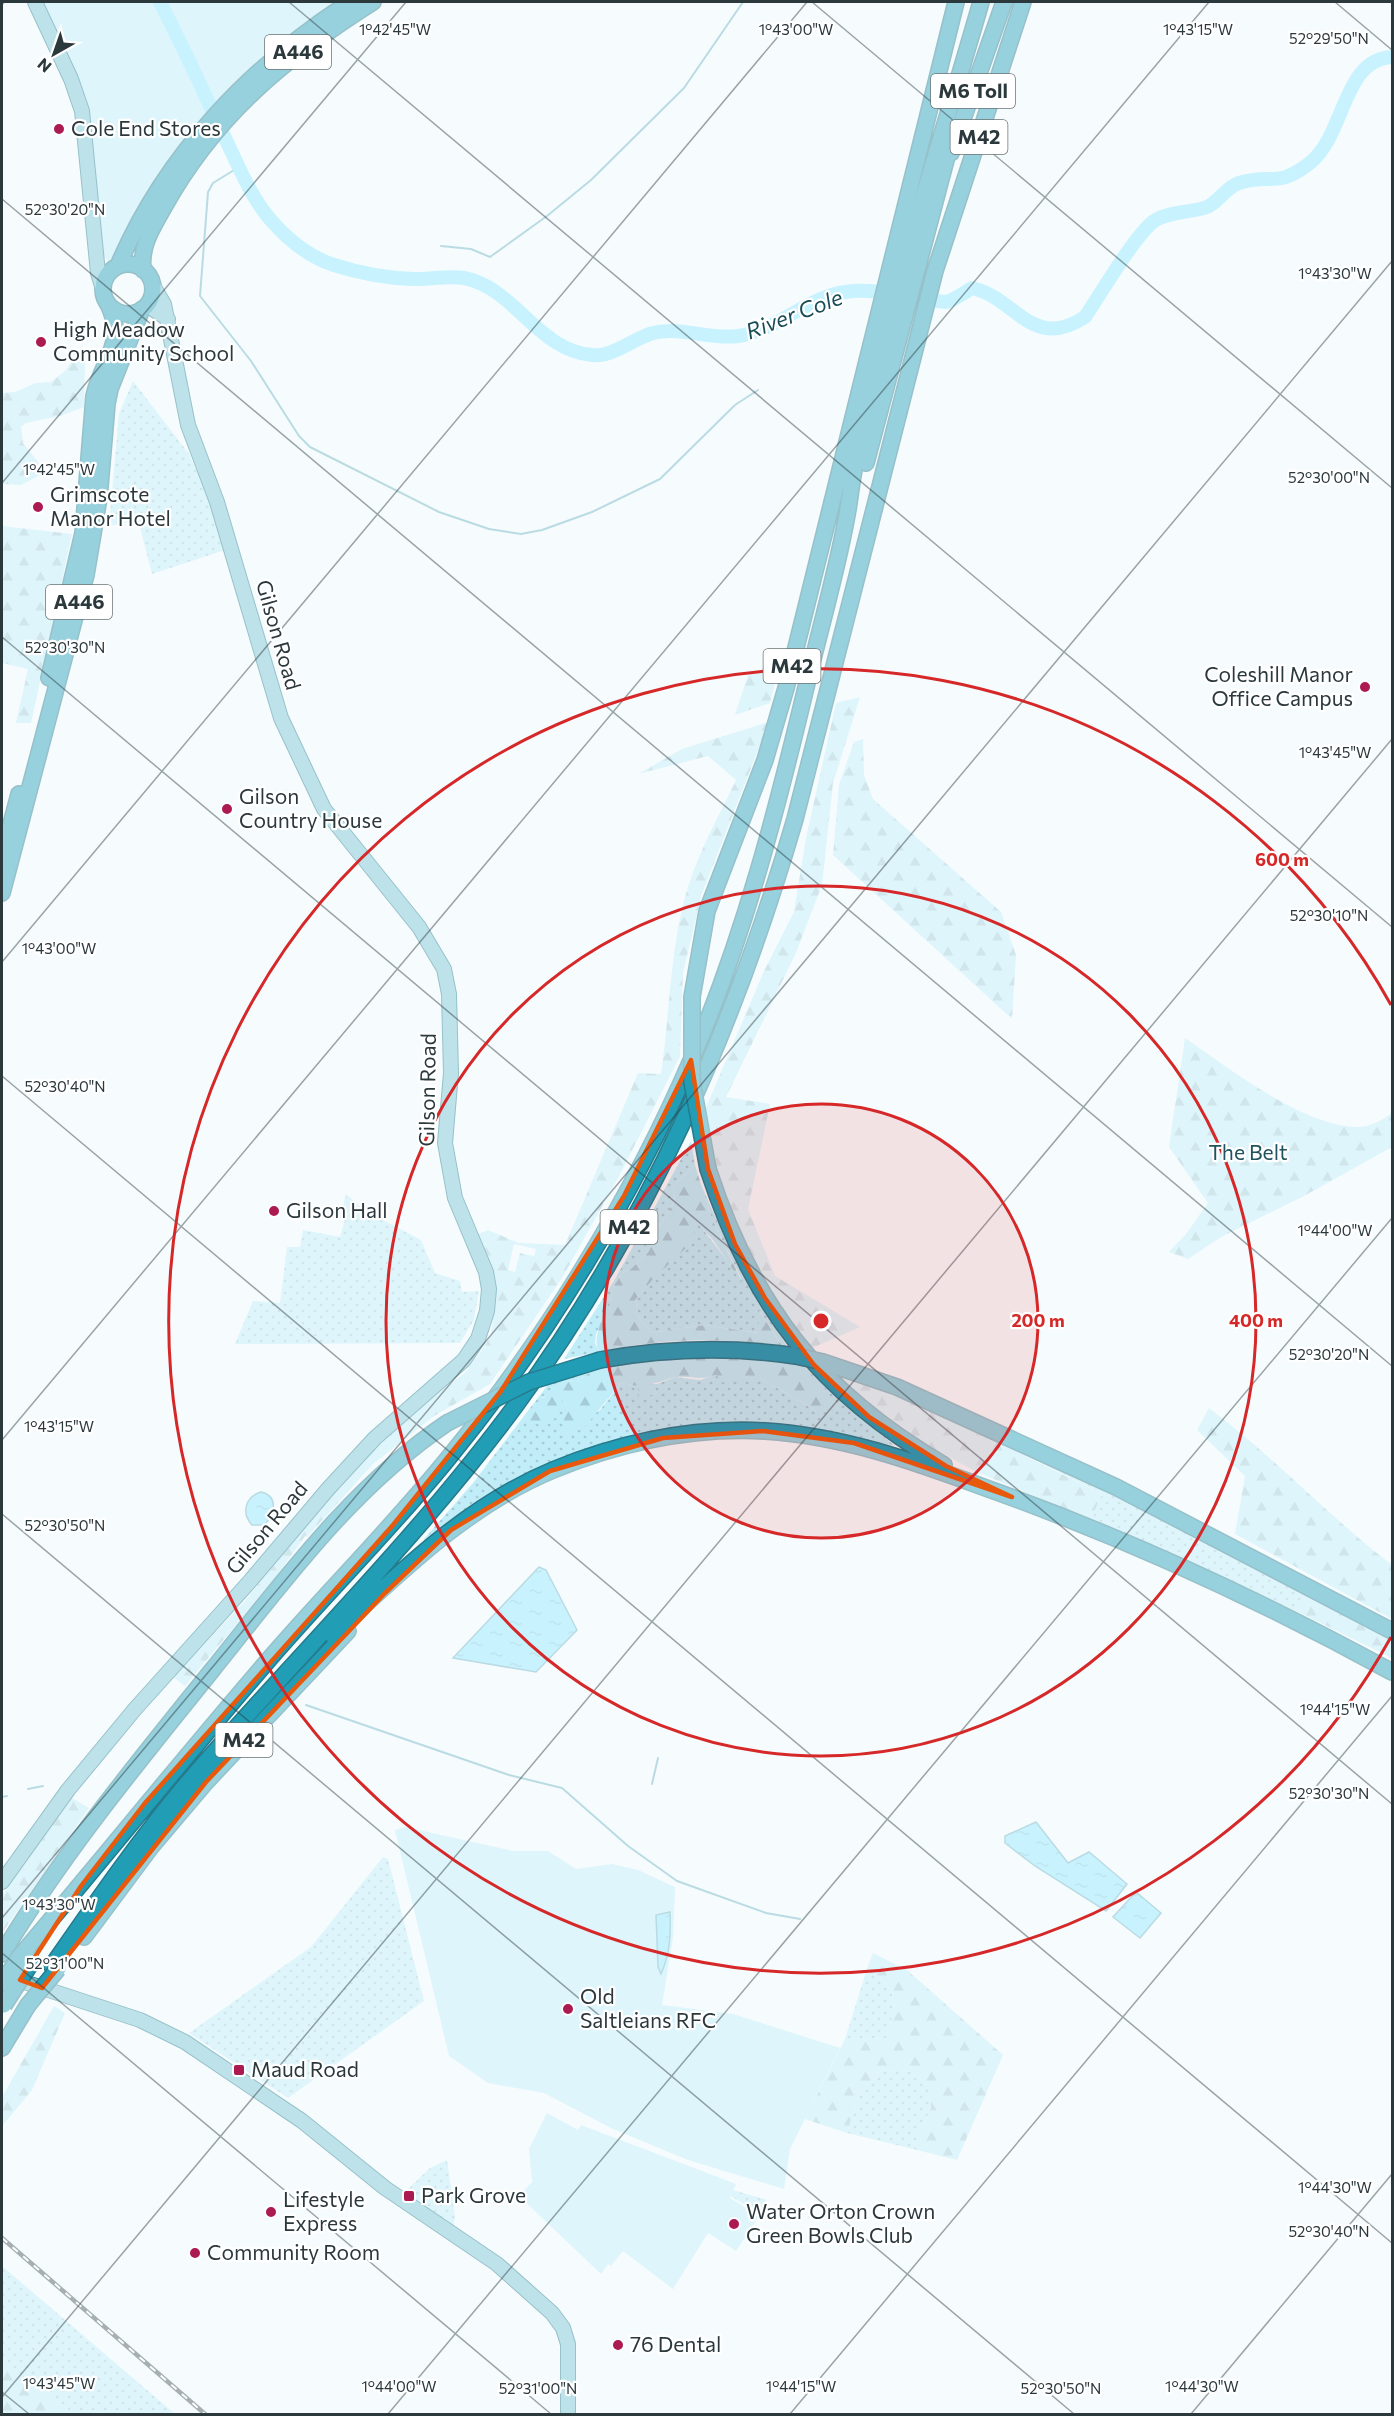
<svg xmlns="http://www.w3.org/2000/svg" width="1394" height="2416" font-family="Commissioner,sans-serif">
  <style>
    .grass { fill: url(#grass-dots) }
    .forest { fill: url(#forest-firs); fill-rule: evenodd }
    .park { fill: #c0edf8 }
    .water { fill: url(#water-ripples); stroke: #72b4c4; stroke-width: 1.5 }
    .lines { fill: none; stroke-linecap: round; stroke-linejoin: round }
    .stream { stroke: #72b4c4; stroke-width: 2 }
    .river { stroke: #91e9ff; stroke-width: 14 }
    .major-casing { stroke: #257a8b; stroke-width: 16 }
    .highway-casing { stroke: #257a8b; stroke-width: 18 }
    .major { stroke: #7ac4d3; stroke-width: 14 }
    .highway { stroke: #229db6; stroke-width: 15 }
    .rail-casing { stroke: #455255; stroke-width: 4.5 }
    .rail { stroke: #fff; stroke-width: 2; stroke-dasharray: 7; stroke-linecap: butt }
    .highway-bridge-casing { stroke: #257a8b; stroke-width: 18; stroke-linecap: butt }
    .highway-bridge { stroke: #229db6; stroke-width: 15 }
    .marked { fill: none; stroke: #e8590c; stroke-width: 4.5; stroke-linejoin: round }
    .ticks { fill: none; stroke: #2b383c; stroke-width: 1.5; stroke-opacity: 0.45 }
    .ring { fill: none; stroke: #d62828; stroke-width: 3 }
    .poi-dot { fill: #ab1a51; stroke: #fff; stroke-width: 2 }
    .labels { text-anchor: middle; stroke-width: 4.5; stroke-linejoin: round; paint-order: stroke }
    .shield { fill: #fff; stroke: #6b7476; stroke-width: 1.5 }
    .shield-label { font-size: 20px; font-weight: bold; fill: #2b383c }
    .poi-label { font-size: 21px; fill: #2b383c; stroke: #fff; text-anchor: start }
    .street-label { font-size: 21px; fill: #2b383c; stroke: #fff }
    .park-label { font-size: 21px; fill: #21535f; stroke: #fff }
    .water-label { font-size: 22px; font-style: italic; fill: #184c57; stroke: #fff }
    .ticks-label { font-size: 15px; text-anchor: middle; fill: #2b383c; stroke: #fff; stroke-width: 4.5; stroke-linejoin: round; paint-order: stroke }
    .centre { fill: #d62828; stroke: #fff; stroke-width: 3 }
    .ring-label { font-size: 18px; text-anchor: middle; font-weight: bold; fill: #d62828; stroke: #fff; stroke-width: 4.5; stroke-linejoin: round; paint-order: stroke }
  </style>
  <defs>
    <pattern id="grass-dots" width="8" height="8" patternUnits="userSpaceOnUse" patternTransform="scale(1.5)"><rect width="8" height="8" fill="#c0edf8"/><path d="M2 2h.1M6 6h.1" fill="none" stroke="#a5ccd6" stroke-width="1.8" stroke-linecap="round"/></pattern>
    <pattern id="forest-firs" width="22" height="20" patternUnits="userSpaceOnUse" patternTransform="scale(1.5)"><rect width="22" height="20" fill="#c0edf8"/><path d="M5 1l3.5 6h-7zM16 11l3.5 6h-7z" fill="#a5ccd6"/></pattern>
    <pattern id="water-ripples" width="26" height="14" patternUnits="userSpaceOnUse" patternTransform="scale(1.5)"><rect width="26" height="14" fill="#91e9ff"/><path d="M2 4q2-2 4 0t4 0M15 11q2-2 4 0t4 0" fill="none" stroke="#7dc9db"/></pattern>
  </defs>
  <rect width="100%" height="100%" fill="#f5fcfe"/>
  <!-- grass -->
  <path class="grass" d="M133 381 189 454 211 503 225 550 152 574 138 520 109 526 119 414Z
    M691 1141 695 1165 673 1186 675 1200 657 1230 649 1251 631 1269 622 1273 612 1289 609 1310 596 1334 595 1343 599 1352 564 1359 614 1281Z
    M701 1184C725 1242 752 1294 787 1346H782L760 1311 759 1333 704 1325 651 1333 639 1318 635 1300 698 1223 742 1280 712 1219Z
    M346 1194 364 1210 421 1240 435 1273 460 1281 462 1292 479 1291 474 1320 460 1343 235 1344 253 1301 280 1303 287 1247H300L303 1230 340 1237 345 1219 340 1218Z
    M596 1368 576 1382 559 1381 551 1393 541 1398 564 1393V1434L600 1410 621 1383 639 1386V1398L657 1393 647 1383 657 1384 675 1377 700 1380 716 1375 759 1377 816 1411 838 1409 816 1378 895 1446 804 1427 767 1424 606 1446 428 1542 424 1539 473 1483 550 1382Z
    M980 1432 1107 1490 1305 1593 1298 1612 1177 1556 1091 1520 1102 1494Z
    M383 1857 388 1859 424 2001 288 2098 189 2033 311 1947Z
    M867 1969 892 1989 894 2011 886 2038 845 2039Z
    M881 2070 913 2072 929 2085 931 2108 913 2149 847 2133 859 2094Z
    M447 2160 455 2217 453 2227H449L406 2191 430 2168Z
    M733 2190 767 2200 757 2213 731 2196Z
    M2 2266 175 2414H75L2 2365Z"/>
  <!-- forest -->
  <path class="forest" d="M85 356 84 407 60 416 26 423 21 427 23 443 46 472 21 485 2 484V393L15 392 36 383 51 382 65 371 74 358Z
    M2 526 72 534 31 723H16L28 669 2 663Z
    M780 662 770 703 735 715 748 675Z
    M860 697 833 783 822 885 795 955 726 1097 770 1104 748 1209 775 1276 860 1327 812 1348 780 1310 752 1264 731 1217 714 1166V1153L705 1110 764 971 794 912 806 838 836 703Z
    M769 722 701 896 683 973 680 1056 618 1178 562 1278 490 1384 434 1416 373 1464 307 1537 306 1535 274 1579 185 1686 173 1677 245 1601 320 1507 363 1461 411 1414 466 1372 482 1350 491 1335 496 1290 476 1235 488 1230 519 1243 565 1245 638 1073 661 1074C670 1013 670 942 689 884 700 849 720 814 736 780L708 756 638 774 682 749ZM514 1244 536 1249 534 1256 520 1253 515 1272 508 1270Z
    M863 739 864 775 873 799 1001 912 1016 955 1012 1019 833 855 839 785 854 742Z
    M1185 1038C1230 1069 1299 1123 1354 1127 1369 1128 1381 1121 1392 1113V1147L1304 1196 1221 1237 1188 1259 1169 1252 1186 1234 1208 1203 1169 1147Z
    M695 1165 712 1219 744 1286 713 1240 698 1224 688 1246 653 1279 635 1300 639 1318 651 1333 704 1325 758 1333 759 1310 782 1346C717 1337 664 1338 599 1352 592 1337 602 1330 600 1315L609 1310 612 1289 622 1273 631 1269 649 1251 657 1230 675 1200 673 1186Z
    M681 1355C709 1356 779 1354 802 1366 818 1373 828 1395 838 1409L829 1413 816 1411 759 1377 750 1381 724 1383 716 1375C699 1381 693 1376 677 1377 666 1378 659 1385 648 1383L657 1393 639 1399 638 1386 621 1383 583 1429 564 1434V1395L556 1418 540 1424 526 1425C529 1404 548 1398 559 1381L576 1382 596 1368 638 1359Z
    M829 1373 916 1402 1102 1494 1091 1520 975 1471 924 1443Z
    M1209 1408C1273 1456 1328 1516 1392 1565V1619L1235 1534 1245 1476 1197 1430Z
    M1305 1593 1392 1640V1658L1298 1612Z
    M72 1798 89 1808 2 1933V1896Z
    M873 1953 907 1970 1003 2055 957 2160 913 2149 931 2108 929 2085 913 2072 881 2070 859 2094 847 2133 805 2119 845 2039 886 2038 894 2011 892 1989 867 1969Z
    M54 2006 65 2013 32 2090 2 2126V2097Z
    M2 2365 75 2414H2Z"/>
  <!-- park -->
  <path class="park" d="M41 2H336C256 52 196 119 144 197 130 217 126 244 111 262L102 256 92 145Z
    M405 1827 513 1851H548L576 1869 612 1864 638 1870 675 1887 673 1938 662 2005 733 2014 840 2048 790 2149 784 2189 688 2160 611 2128 544 2093 488 2083 449 2056 395 1830Z
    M547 2113 578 2130 581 2125 736 2184 730 2198 759 2216 736 2251 708 2233 673 2289 623 2251 611 2266 608 2264 601 2274 519 2196 532 2182 529 2149Z"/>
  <!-- water -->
  <path class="water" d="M261 1492C279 1496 275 1515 264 1525H252C241 1513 245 1497 261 1492Z
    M539 1567 546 1570 577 1630 536 1672 453 1658Z
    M1036 1822 1068 1863 1089 1852 1127 1884 1106 1911 1035 1866 1005 1843V1836Z
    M1136 1892 1161 1913 1140 1938 1113 1917Z
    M670 1912C671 1934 670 1954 661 1974L658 1967 656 1915Z"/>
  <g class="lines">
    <!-- stream -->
    <path class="stream" d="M239 167 213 183 208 192 200 296 251 361 299 436 310 447 439 512 489 529 521 534 542 530 592 512 660 479 735 405 758 390
      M441 246 471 249 490 257 547 216 591 180 684 88 743 2
      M306 1705 509 1775 562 1788 628 1846 677 1881 766 1913 800 1919
      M652 1784 658 1758
      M28 1789 43 1786
      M2 1797 7 1796"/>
    <!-- river -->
    <path class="river" d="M160 2C182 45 203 90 223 134 237 162 249 194 269 218 286 238 309 257 334 265 359 273 387 278 413 279 430 280 446 275 464 278 514 287 538 351 592 355 614 357 632 339 653 333 682 326 709 340 738 336 778 330 806 298 845 292 871 288 900 295 925 299 931 300 939 302 945 302 954 301 965 292 972 288 1015 297 1032 352 1085 317 1100 295 1135 235 1154 221 1169 211 1191 213 1207 207 1219 202 1226 187 1239 183 1271 173 1278 189 1311 162 1345 134 1343 59 1392 57"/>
    <!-- major casing -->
    <g class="major-casing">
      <path id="major" d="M35 2 71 79 82 111 98 273 103 289
        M147 305 168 319
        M2 1882 68 1790 135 1709 251 1580 328 1489 375 1438 464 1360 478 1339 487 1311 489 1289 486 1272 455 1198 445 1143 451 1073 449 994 444 969 419 927 324 809 281 718 217 502 188 425 164 304 152 284
        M12 1978 140 2020 185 2042 302 2121 385 2188 497 2264 552 2313 563 2328 568 2344V2414"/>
    </g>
    <!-- highway casing -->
    <g class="highway-casing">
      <path id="highway" d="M951 153 1004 2
        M103 289a25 25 0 1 1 50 0a25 25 0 1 1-50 0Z
        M118 266C165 155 250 67 350 2
        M143 270C140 245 153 227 164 207 216 114 285 58 373 2
        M866 463 951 141
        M49 678 83 533 94 396C103 357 128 343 107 302
        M2 858 19 794
        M2 893 86 575 99 498 107 404 110 389 142 309
        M692 997 707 911 765 760 786 688 956 2
        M708 1169C753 1307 819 1392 944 1465
        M600 1360C666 1348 729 1346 796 1356
        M823 1362 897 1387 1116 1487 1392 1631
        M332 1635C400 1573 466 1506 553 1470 619 1443 692 1427 765 1431 843 1436 913 1461 986 1488 1126 1538 1262 1601 1392 1672
        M84 1937 151 1847 206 1782 348 1631
        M2 1954C63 1853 138 1762 213 1669 284 1581 351 1488 447 1423
        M21 1955C103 1859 182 1760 265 1664 325 1594 392 1528 450 1456 548 1336 632 1198 693 1056 744 937 777 809 807 683 820 629 836 574 846 520 850 501 851 483 855 465 886 308 937 155 981 2
        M52 1966C95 1904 139 1840 188 1782 297 1656 417 1539 516 1405 648 1225 733 1032 795 819L935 271 1023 2
        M2 2048 28 2005"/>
    </g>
    <!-- major -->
    <use href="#major" class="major"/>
    <!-- highway -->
    <use href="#highway" class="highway"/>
    <!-- rail casing -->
    <g class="rail-casing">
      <path id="rail" d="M2 2238 205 2414"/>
    </g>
    <!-- rail -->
    <use href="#rail" class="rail"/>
    <!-- highway-bridge casing -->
    <g class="highway-bridge-casing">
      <path id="highway-bridge" d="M692 997V1082L708 1169
        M796 1356 823 1362
        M447 1423 529 1382 600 1360
        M2 1983 21 1955
        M4 2005 33 1960
        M28 2005 58 1969"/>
    </g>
    <!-- highway-bridge -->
    <use href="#highway-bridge" class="highway-bridge"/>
  </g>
  <!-- marked area -->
  <path d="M0 0H1394V2416H0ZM691 1060 708 1169 735 1244 765 1298 814 1365 869 1417 946 1466 1012 1497 854 1443 763 1431 663 1438 550 1471 451 1530 385 1593 206 1782 42 1988 20 1980 81 1886 145 1803 393 1525 501 1391 624 1196Z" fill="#f5fcfe" fill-opacity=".55" fill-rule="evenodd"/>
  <path class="marked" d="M691 1060 708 1169 735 1244 765 1298 814 1365 869 1417 946 1466 1012 1497 854 1443 763 1431 663 1438 550 1471 451 1530 385 1593 206 1782 42 1988 20 1980 81 1886 145 1803 393 1525 501 1391 624 1196Z"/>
  <!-- ticks -->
  <path class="ticks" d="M289 2 1392 927M812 2 1392 488M1335 2 1392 50M2 5 4 2M2 199 1392 1366M2 483 406 2M2 637 1392 1804M2 962 807 2M2 1076 1392 2243M2 1440 1209 2M2 1514 1074 2414M2 1918 1392 261M2 1953 551 2414M2 2392 29 2414M2 2397 1392 739M388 2414 1392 1218M790 2414 1392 1696M1191 2414 1392 2174"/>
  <!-- distance rings -->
  <circle cx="821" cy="1321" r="217" fill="#d62828" fill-opacity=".12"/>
  <g class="ring">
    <circle cx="821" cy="1321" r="217"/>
    <circle cx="821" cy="1321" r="435"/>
    <path d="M1391 1637A652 652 0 1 1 1391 1005"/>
  </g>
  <!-- markers -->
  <g class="poi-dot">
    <circle cx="59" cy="129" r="6"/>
    <circle cx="41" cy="342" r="6"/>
    <circle cx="38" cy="507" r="6"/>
    <circle cx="1365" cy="687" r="6"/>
    <circle cx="227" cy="809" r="6"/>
    <circle cx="274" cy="1211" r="6"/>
    <circle cx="568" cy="2009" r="6"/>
    <rect x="233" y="2064" width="12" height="12" rx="3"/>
    <rect x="403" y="2190" width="12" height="12" rx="3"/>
    <circle cx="271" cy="2212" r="6"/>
    <circle cx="734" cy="2224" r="6"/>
    <circle cx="195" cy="2253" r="6"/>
    <circle cx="618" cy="2345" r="6"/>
  </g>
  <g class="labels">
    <!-- shield labels -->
    <g class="shield">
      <rect x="265" y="35" width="66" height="34" rx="4.5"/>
      <rect x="931" y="74" width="84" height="34" rx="4.5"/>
      <rect x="950.5" y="120" width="57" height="34" rx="4.5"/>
      <rect x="46" y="585" width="66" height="34" rx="4.5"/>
      <rect x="763.5" y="649" width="57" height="34" rx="4.5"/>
      <rect x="600.5" y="1210" width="57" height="34" rx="4.5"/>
      <rect x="215.5" y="1723" width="57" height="34" rx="4.5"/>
    </g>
    <g class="shield-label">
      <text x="298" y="59">A446</text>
      <text x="973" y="98">M6 Toll</text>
      <text x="979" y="144">M42</text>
      <text x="79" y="609">A446</text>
      <text x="792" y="673">M42</text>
      <text x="629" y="1234">M42</text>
      <text x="244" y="1747">M42</text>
    </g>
    <!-- poi labels -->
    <g class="poi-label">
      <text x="71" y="136">Cole End Stores</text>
      <text x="53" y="337">High Meadow<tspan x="53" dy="24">Community School</tspan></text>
      <text x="50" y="502">Grimscote<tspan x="50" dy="24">Manor Hotel</tspan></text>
      <text x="1353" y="682" text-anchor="end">Coleshill Manor<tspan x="1353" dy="24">Office Campus</tspan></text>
      <text x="239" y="804">Gilson<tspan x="239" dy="24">Country House</tspan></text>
      <text x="286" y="1218">Gilson Hall</text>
      <text x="580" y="2004">Old<tspan x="580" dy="24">Saltleians RFC</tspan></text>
      <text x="251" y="2077">Maud Road</text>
      <text x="421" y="2203">Park Grove</text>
      <text x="283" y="2207">Lifestyle<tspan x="283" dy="24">Express</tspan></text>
      <text x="746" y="2219">Water Orton Crown<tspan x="746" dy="24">Green Bowls Club</tspan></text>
      <text x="207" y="2260">Community Room</text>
      <text x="630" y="2352">76 Dental</text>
    </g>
    <!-- street labels -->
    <g class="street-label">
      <text transform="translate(278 635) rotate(74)" y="7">Gilson Road</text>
      <text transform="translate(428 1090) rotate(-89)" y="7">Gilson Road</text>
      <text transform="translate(267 1528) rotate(-50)" y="7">Gilson Road</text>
    </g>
    <!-- park labels -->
    <g class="park-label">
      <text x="1248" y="1160">The Belt</text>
    </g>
    <!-- water labels -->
    <g class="water-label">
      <text transform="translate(794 314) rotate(-21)" y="8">River Cole</text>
    </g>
  </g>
  <g class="ticks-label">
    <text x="395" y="35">1°42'45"W</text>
    <text x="796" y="35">1°43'00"W</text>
    <text x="1198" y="35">1°43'15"W</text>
    <text x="1329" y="44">52°29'50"N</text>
    <text x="65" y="215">52°30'20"N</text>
    <text x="1335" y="279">1°43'30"W</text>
    <text x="59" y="475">1°42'45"W</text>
    <text x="1329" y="483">52°30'00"N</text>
    <text x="65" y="653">52°30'30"N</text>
    <text x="1335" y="758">1°43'45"W</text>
    <text x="1329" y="921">52°30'10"N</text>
    <text x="59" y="954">1°43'00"W</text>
    <text x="65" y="1092">52°30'40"N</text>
    <text x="1335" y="1236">1°44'00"W</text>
    <text x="1329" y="1360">52°30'20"N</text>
    <text x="59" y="1432">1°43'15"W</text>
    <text x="65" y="1531">52°30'50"N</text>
    <text x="1335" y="1715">1°44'15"W</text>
    <text x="1329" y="1799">52°30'30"N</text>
    <text x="59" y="1910">1°43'30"W</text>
    <text x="65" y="1969">52°31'00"N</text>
    <text x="1335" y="2193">1°44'30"W</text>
    <text x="1329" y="2237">52°30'40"N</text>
    <text x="59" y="2389">1°43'45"W</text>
    <text x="399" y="2392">1°44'00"W</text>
    <text x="801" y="2392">1°44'15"W</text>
    <text x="1202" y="2392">1°44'30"W</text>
    <text x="538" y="2394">52°31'00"N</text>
    <text x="1061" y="2394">52°30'50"N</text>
  </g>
  <circle cx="821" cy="1321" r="9" class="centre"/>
  <g class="ring-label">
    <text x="1282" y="866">600 m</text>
    <text x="1038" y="1327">200 m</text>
    <text x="1256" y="1327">400 m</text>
  </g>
  <!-- border -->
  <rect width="1394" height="2416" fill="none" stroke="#2b383c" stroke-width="6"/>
  <!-- north arrow -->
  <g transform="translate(54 54) rotate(220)" stroke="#ffffff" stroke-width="4.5" paint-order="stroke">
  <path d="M0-4.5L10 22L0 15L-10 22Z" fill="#2b383c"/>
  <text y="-9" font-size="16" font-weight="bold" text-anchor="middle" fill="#2b383c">N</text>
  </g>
</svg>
